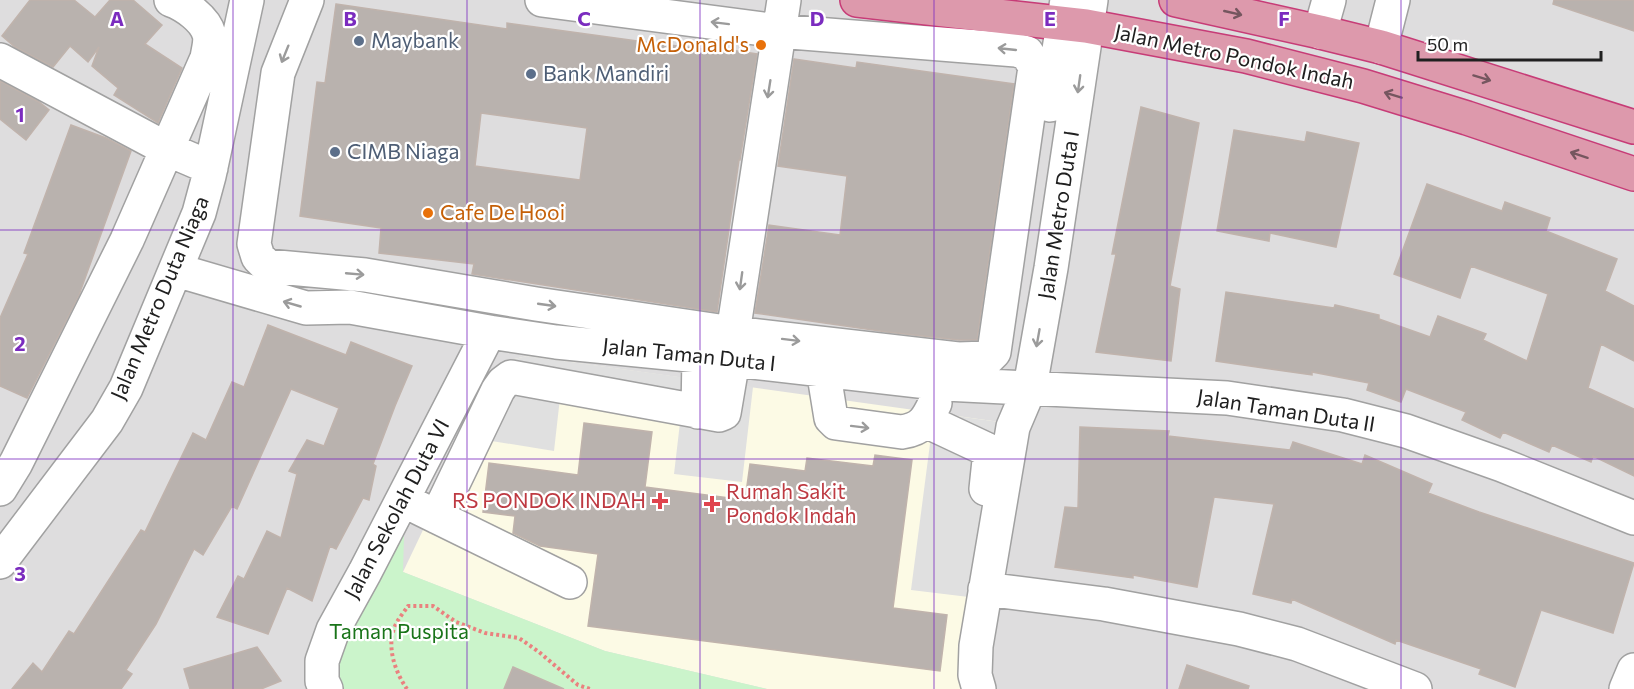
<svg xmlns="http://www.w3.org/2000/svg" width="1634" height="689" font-family="Commissioner,sans-serif">
  <style>
    .residential { fill: #deddde }
    .education { fill: #fcfae5 }
    .park { fill: #cbf4cb }
    .parking { fill: #e0e0e0 }
    .building { fill: #b9b2ae; stroke: #c0b3ac; stroke-width: 1.5; fill-rule: evenodd }
    .lines { fill: none; stroke-linecap: round; stroke-linejoin: round }
    .minor-casing { stroke: #a1a1a1; stroke-width: 36 }
    .highway-casing { stroke: #c73c77; stroke-width: 36 }
    .path { stroke: #ea817f; stroke-width: 4; stroke-dasharray: 3 3; stroke-linecap: butt }
    .minor { stroke: #fff; stroke-width: 33 }
    .highway { stroke: #dd99ac; stroke-width: 33 }
    .oneway { stroke: #75565f }
    .oneway2 { stroke: #9b9b9b }
    .grid { fill: none; stroke: #7b2cbf; stroke-width: 1.5; stroke-opacity: 0.55 }
    .service-dot { fill: #5c6f8a; stroke: #fff; stroke-width: 2 }
    .food-dot { fill: #e8710a; stroke: #fff; stroke-width: 2 }
    .health-dot { fill: #e0444e; stroke: #fff; stroke-width: 2 }
    .labels { text-anchor: middle; stroke-width: 4.5; stroke-linejoin: round; paint-order: stroke }
    .service-label { font-size: 21px; fill: #4e5e75; stroke: #fff; text-anchor: start }
    .food-label { font-size: 21px; fill: #c56008; stroke: #fff; text-anchor: end }
    .street-label { font-size: 21px; fill: #202020; stroke: #fff }
    .health-label { font-size: 21px; fill: #be3a42; stroke: #fff; text-anchor: start }
    .park-label { font-size: 21px; fill: #197419; stroke: #fff }
    .grid-label { font-size: 20px; text-anchor: middle; font-weight: bold; fill: #7b2cbf; stroke: #fff; stroke-width: 4.5; stroke-linejoin: round; paint-order: stroke }
  </style>
  <rect width="100%" height="100%" fill="#f0ede8"/>
  <!-- residential -->
  <path class="residential" d="M0 0H1634V689H0Z"/>
  <!-- education -->
  <path class="education" d="M527 356 1000 422 967 689H767L605 651 403 572 494 381 514 359Z"/>
  <!-- park -->
  <path class="park" d="M405 501 403 572 605 651 767 689H336L335 630Z"/>
  <!-- parking -->
  <path class="parking" d="M527 356 753 387 742 482 674 474 681 414 560 398 554 451 467 437 506 365 514 359Z
    M934 413 1000 422 977 598 911 590Z"/>
  <!-- building -->
  <path class="building" d="M30 0H74L95 17 110 0H133L162 25 145 44 182 68 158 123 114 95 118 88 92 66 99 47 88 62 70 46 53 67 15 47 2 36Z
    M1554 0H1634V31L1553 4Z
    M336 4 507 29V23L652 43 703 49V46L757 54 740 160H739L717 312 472 274 474 264 379 253 381 228 300 216 317 82 325 83ZM481 113 587 128 580 180 475 166Z
    M794 59 856 68 857 62 1014 84 977 340H959L887 332 755 313 769 225 840 235 847 176 778 166Z
    M0 81 39 102 49 110 26 140 0 119Z
    M1141 107 1199 123 1170 286 1180 289 1171 361 1096 352 1116 254H1112Z
    M71 125 106 138 131 151 79 295 27 398 0 386V318L28 254 24 253Z
    M1234 130 1305 142 1307 132 1359 143 1336 247 1270 233 1269 241 1217 231Z
    M1427 184 1502 211 1505 202 1550 218 1546 231 1617 259 1605 291 1634 306V361L1601 344 1588 388 1634 409V476L1593 456 1591 462 1552 445 1549 452 1503 432 1500 438 1462 420 1466 412 1406 389 1401 402 1367 390 1369 383 1312 372V375L1216 361 1226 292 1334 308 1335 305 1379 315V319L1430 337 1438 316 1486 334 1483 340 1527 361 1548 294 1471 266 1460 298 1394 274Z
    M268 325 346 355 351 342 412 366 395 406 373 464 376 466 369 500 363 498 336 549 330 546 312 601 287 588 268 634 217 617 238 576 244 579 267 531 281 538 297 474 289 471 307 440 324 446 339 408 291 389 237 509 232 506 203 555 194 549 156 624 126 670 132 674 121 689H12L33 663 42 672 69 631 74 634 141 530 145 532 193 433 206 440 232 382 244 387Z
    M584 423 652 432 645 487 745 500 750 464 805 471 807 458 873 466 875 455 912 460 893 608 947 615 940 671 588 626 598 554 540 546 513 533 515 516 483 512 489 463 578 475Z
    M1080 427 1169 431 1168 436 1290 450 1293 442 1362 464 1365 455 1432 484 1428 493 1479 512 1634 563 1613 633 1541 610 1515 687 1479 674 1481 669 1396 640 1395 644 1292 599 1291 603 1253 594 1274 504 1214 497 1197 587 1133 575V578L1055 567 1065 507 1078 508Z
    M257 647 281 681 261 689H190L184 669Z
    M1187 665 1249 686 1248 689H1179Z
    M513 667 564 689H504Z"/>
  <g class="lines">
    <!-- minor casing -->
    <g class="minor-casing">
      <path id="minor" d="M307 0 278 73 254 244 258 257 267 266 365 275 536 304 733 333 958 359 988 358 994 352 1035 67 1027 53 1016 50 778 31 542 0
        M1320 32 1329 0
        M1381 47 1393 0
        M0 60 167 149 211 168
        M1050 105 1067 0
        M176 270 306 308 350 307 489 332 556 342 699 356 945 384 1227 398 1343 415 1406 431 1502 465 1634 518
        M733 333 784 0
        M823 369 831 418 836 423 902 432C922 429 927 420 935 403
        M698 412 699 356
        M926 421 990 451 986 489
        M0 489 16 463 127 240 207 58C208 51 211 41 209 34 205 19 185 5 171 0
        M419 508 570 582
        M437 517 498 390 503 383 511 377 719 415 724 413 733 360
        M0 562 107 421 126 388 199 213 209 176 247 0
        M985 589 1104 604 1239 629 1297 644 1415 689
        M326 689 322 681V661L333 630 365 572 489 332
        M979 689 975 675 976 646 1013 427 1030 387 1051 268 1091 0
        M1626 689 1634 670"/>
    </g>
    <!-- highway casing -->
    <g class="highway-casing">
      <path id="highway" d="M857 0 1086 26 1246 56 1363 86 1467 118 1634 174
        M1176 0 1320 32 1381 47 1634 127"/>
    </g>
    <!-- path -->
    <path class="path" d="M407 689C395 672 386 646 395 626 398 619 404 612 408 606H433L456 622 485 633 519 638 539 652 578 685 590 689"/>
    <!-- minor -->
    <use href="#minor" class="minor"/>
    <!-- highway -->
    <use href="#highway" class="highway"/>
  </g>
  <!-- one-way arrows -->
  <defs><path id="oneway-shaft" d="M-6 0H5M1.5-3L5.5 0L1.5 3" fill="none" stroke-width="1.6" stroke-linecap="round" stroke-linejoin="round" transform="scale(1.5)"/></defs>
  <g class="oneway">
    <use href="#oneway-shaft" transform="translate(1233 13) rotate(13)"/>
    <use href="#oneway-shaft" transform="translate(1482 78) rotate(17)"/>
    <use href="#oneway-shaft" transform="translate(1393 95) rotate(-163)"/>
    <use href="#oneway-shaft" transform="translate(1579 155) rotate(-162)"/>
  </g>
  <g class="oneway2">
    <use href="#oneway-shaft" transform="translate(720 23) rotate(-173)"/>
    <use href="#oneway-shaft" transform="translate(1007 49) rotate(-174)"/>
    <use href="#oneway-shaft" transform="translate(285 54) rotate(112)"/>
    <use href="#oneway-shaft" transform="translate(1079 84) rotate(98)"/>
    <use href="#oneway-shaft" transform="translate(769 89) rotate(99)"/>
    <use href="#oneway-shaft" transform="translate(355 274) rotate(5)"/>
    <use href="#oneway-shaft" transform="translate(741 281) rotate(98)"/>
    <use href="#oneway-shaft" transform="translate(292 304) rotate(-164)"/>
    <use href="#oneway-shaft" transform="translate(547 305) rotate(8)"/>
    <use href="#oneway-shaft" transform="translate(1038 338) rotate(100)"/>
    <use href="#oneway-shaft" transform="translate(791 340) rotate(7)"/>
    <use href="#oneway-shaft" transform="translate(860 427) rotate(7)"/>
  </g>
  <!-- grid -->
  <path class="grid" d="M233 0V689M467 0V689M700 0V689M934 0V689M1167 0V689M1401 0V689M0 230H1634M0 459H1634"/>
  <!-- markers -->
  <g class="service-dot">
    <circle cx="359" cy="41" r="6"/>
    <circle cx="531" cy="74" r="6"/>
    <circle cx="335" cy="152" r="6"/>
  </g>
  <g class="food-dot">
    <circle cx="761" cy="45" r="6"/>
    <circle cx="428" cy="213" r="6"/>
  </g>
  <g class="health-dot">
    <path d="M657 492h6v6h6v6h-6v6h-6v-6h-6v-6h6z"/>
    <path d="M709 495h6v6h6v6h-6v6h-6v-6h-6v-6h6z"/>
  </g>
  <g class="labels">
    <!-- service labels -->
    <g class="service-label">
      <text x="371" y="48">Maybank</text>
      <text x="543" y="81">Bank Mandiri</text>
      <text x="347" y="159">CIMB Niaga</text>
    </g>
    <!-- food labels -->
    <g class="food-label">
      <text x="749" y="52">McDonald's</text>
      <text x="440" y="220" text-anchor="start">Cafe De Hooi</text>
    </g>
    <!-- street labels -->
    <g class="street-label">
      <text transform="translate(1234 57) rotate(12)" y="7">Jalan Metro Pondok Indah</text>
      <text transform="translate(1059 215) rotate(-81)" y="7">Jalan Metro Duta I</text>
      <text transform="translate(160 298) rotate(-67)" y="7">Jalan Metro Duta Niaga</text>
      <text transform="translate(689 355) rotate(6)" y="7">Jalan Taman Duta I</text>
      <text transform="translate(1286 411) rotate(9)" y="7">Jalan Taman Duta II</text>
      <text transform="translate(397 509) rotate(-62)" y="7">Jalan Sekolah Duta VI</text>
    </g>
    <!-- health labels -->
    <g class="health-label">
      <text x="726" y="499">Rumah Sakit<tspan x="726" dy="24">Pondok Indah</tspan></text>
      <text x="646" y="508" text-anchor="end">RS PONDOK INDAH</text>
    </g>
    <!-- park labels -->
    <g class="park-label">
      <text x="399" y="639">Taman Puspita</text>
    </g>
  </g>
  <g class="grid-label">
    <text x="117" y="26">A</text>
    <text x="350" y="26">B</text>
    <text x="584" y="26">C</text>
    <text x="817" y="26">D</text>
    <text x="1050" y="26">E</text>
    <text x="1284" y="26">F</text>
    <text x="20" y="122">1</text>
    <text x="20" y="351">2</text>
    <text x="20" y="581">3</text>
  </g>
  <!-- scale -->
  <path d="M1418 51v9h183v-9" fill="none" stroke="#202020" stroke-width="3"/>
  <text x="1427" y="51" font-size="18" fill="#202020" stroke="#ffffff" stroke-width="4.5" paint-order="stroke">50 m</text>
</svg>
